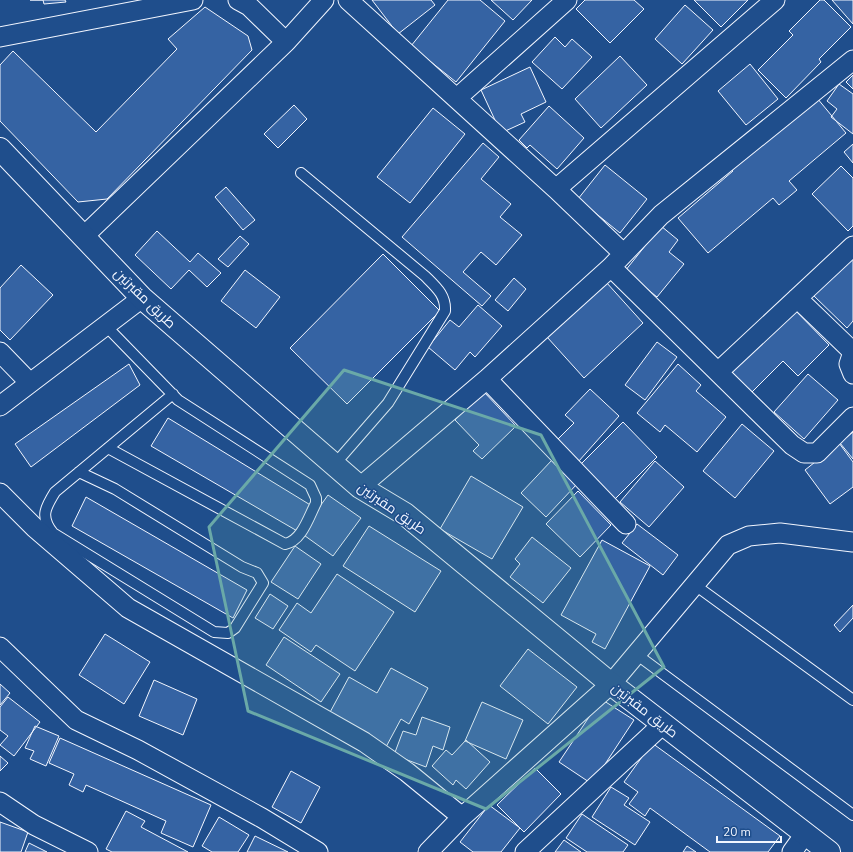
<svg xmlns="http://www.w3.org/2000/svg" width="853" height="852" font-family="'Nunito Sans',Cairo,sans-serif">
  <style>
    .building { fill: #3563a3; stroke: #f2f6ff }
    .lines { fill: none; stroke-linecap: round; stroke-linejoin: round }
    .service-casing { stroke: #f2f6ff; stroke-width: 12 }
    .minor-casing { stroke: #f2f6ff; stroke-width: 21 }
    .tertiary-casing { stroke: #f2f6ff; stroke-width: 24 }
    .service { stroke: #1f4e8c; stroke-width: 10 }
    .minor { stroke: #1f4e8c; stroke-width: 19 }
    .tertiary { stroke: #1f4e8c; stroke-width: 22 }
    .marked { fill: #6aa9a8; fill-opacity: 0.2; stroke: #6aa9a8; stroke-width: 3; stroke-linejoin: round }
    .labels { text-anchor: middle; stroke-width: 3; stroke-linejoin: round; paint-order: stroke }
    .street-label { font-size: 14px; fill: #f2f6ff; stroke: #1f4e8c }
  </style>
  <rect width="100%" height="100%" fill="#1f4e8c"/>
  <!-- building -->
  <path class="building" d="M30 0H65L66 2 44 4 43 0Z
    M372 0H431L435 5 398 34Z
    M448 0H480L505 21 456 82 411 46Z
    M491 0H532L513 20Z
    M585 0H634L644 9 610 43 576 9Z
    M694 0H748L721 27Z
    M820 0H824L851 27 819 59 821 62 786 98 758 70 793 35 789 31Z
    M832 0H853V24Z
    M685 5 713 30 682 64 655 39Z
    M205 7 248 36 252 50 107 199 78 202 0 121V65L13 51 96 132 177 49 168 39Z
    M555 37 565 47 572 39 592 57 562 89 532 62Z
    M620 56 647 85 601 128 575 99Z
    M750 64 778 99 746 125 718 91Z
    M530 67 546 102 521 114 525 122 501 133 481 90Z
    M853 75V89L846 82Z
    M839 84 853 94V134L831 117 837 109 827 101Z
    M817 98 846 133 789 181 797 190 779 205 773 198 708 253 678 218 733 171 731 169Z
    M294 105 307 119 278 148 264 134Z
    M549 106 584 138 557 169 530 145 527 148 519 140Z
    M433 108 465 134 410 203 377 177Z
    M483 143 499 157 481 179 511 204 500 217 522 235 496 265 481 252 463 272 491 296 482 306 402 237Z
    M853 144V163L844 152Z
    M605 165 647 199 620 233 578 199Z
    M841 166 853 178V226L848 231 812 194Z
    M226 187 255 220 243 230 215 197Z
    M661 226 678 240 669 252 684 264 657 297 625 271Z
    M157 231 190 262 198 253 221 273 207 287 189 270 171 289 135 255Z
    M240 236 249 244 228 267 218 259Z
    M853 252V321L847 328 813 295Z
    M383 254 440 311 347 404 290 348Z
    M21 265 53 295 10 340 0 330V288Z
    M245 270 280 297 256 328 221 301Z
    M514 278 526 289 508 311 495 300Z
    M606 282 643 323 584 378 547 337Z
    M478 305 502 326 475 357 470 352 455 370 428 347 450 320 459 327Z
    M793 308 829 345 798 376 783 361 747 397 725 375Z
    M657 342 677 357 645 400 625 385Z
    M129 364 140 385 31 467 15 444Z
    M678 364 701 385 696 391 726 417 697 452 665 425 660 432 637 413Z
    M808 374 838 400 804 439 774 412Z
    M590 389 619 416 578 462 556 441 574 423 565 415Z
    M484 392 516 426 482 459 473 451 479 445 455 420Z
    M168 418 312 506 299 532 151 446Z
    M623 422 657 457 615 499 581 464Z
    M742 424 774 451 735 498 703 471Z
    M853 432V459L840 443Z
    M839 443 853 462V487L830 504 805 470Z
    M552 460 577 484 546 517 521 493Z
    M655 461 684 487 649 527 620 502Z
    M471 476 523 507 492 559 440 529Z
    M578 491 611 525 580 557 546 524Z
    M328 495 361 518 333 556 301 533Z
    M86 497 247 590 233 618 72 526Z
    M637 524 678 555 663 575 622 543Z
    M369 526 441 571 415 612 343 566Z
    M532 537 571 568 543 603 510 577 520 564 515 559Z
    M602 540 650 566 605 649 592 642 596 634 561 615Z
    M295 546 321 564 298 599 271 582Z
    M337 574 394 612 355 671 316 645 311 652 279 630 297 603 311 613Z
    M270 594 288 606 273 629 255 618Z
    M853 605V618L840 632 834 625Z
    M105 634 150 662 124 704 79 675Z
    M284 637 340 674 321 702 266 665Z
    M528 649 577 687 548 724 500 686Z
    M391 668 428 688 409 724 401 719 386 747 328 716 349 677 377 693Z
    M154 680 197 699 183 735 139 716Z
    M0 684 10 693 0 705Z
    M8 697 40 722 14 756 0 745 8 736 0 730V707Z
    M601 699 634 720 592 784 559 762Z
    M482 702 523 720 506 759 465 741Z
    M422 717 450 727 443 750 433 746 426 767 394 755 403 731 416 735Z
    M35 726 59 736 46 766 30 759 34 751 25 748Z
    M60 738 211 805 193 847 161 833 166 821 86 785 83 792 69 785 74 774 49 763Z
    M466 740 490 762 466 789 456 780 453 785 432 766 446 750 452 755Z
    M652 743 780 836 768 852H710L650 808 645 816 629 804 638 792 624 782Z
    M0 756 8 763 0 771Z
    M535 768 561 794 524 832 497 805Z
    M291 771 320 787 301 823 272 807Z
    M611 787 629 798 624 805 650 822 635 845 592 817Z
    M489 805 520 828 501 852H473L460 842Z
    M126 811 145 821 141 827 188 852H112L106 849Z
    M582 814 628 845 623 852H587L566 838Z
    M219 817 249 835 238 852H212L202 846Z
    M0 822 28 832 21 852H0Z
    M255 836 288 852H247Z
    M564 840 581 852H555Z
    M29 843 47 852H25Z
    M687 846 696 852H683Z"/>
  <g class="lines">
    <!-- service casing -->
    <g class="service-casing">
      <path id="service" d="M301 173 425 276C436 287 446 295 445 311L388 403 334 465
        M105 325 178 400 310 485 316 498V503C309 516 302 541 285 544L108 448
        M79 472 115 489 242 567 257 573 263 583 235 628 228 633 214 632 53 533C40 517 45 508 55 492L173 394
        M695 585 853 700
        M636 654 853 815"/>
    </g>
    <!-- minor casing -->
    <g class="minor-casing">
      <path id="minor" d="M238 0 249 6 286 42
        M348 0 556 189 623 253
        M0 37 193 0
        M457 98 567 0
        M556 189 775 0
        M84 236 286 42 324 0
        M611 267 792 445 804 453H817L853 417
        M797 298 853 352 849 364 853 374
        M0 352 30 383
        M718 372 853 246
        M487 379 626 524
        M0 406 142 298
        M360 487 487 379 611 267 661 215 853 60
        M0 493 35 528 128 608 364 742 407 772 462 817
        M0 647 76 720 138 750 262 818 318 852
        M0 802 34 825 88 852
        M428 852 462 817 611 684 728 545 749 536 780 533 853 542
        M525 852 663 724
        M792 852 805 834"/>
    </g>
    <!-- tertiary casing -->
    <g class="tertiary-casing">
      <path id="tertiary" d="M0 149 142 298 360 487 405 514 611 684 829 852"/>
    </g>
    <!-- service -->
    <use href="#service" class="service"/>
    <!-- minor -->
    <use href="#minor" class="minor"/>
    <!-- tertiary -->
    <use href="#tertiary" class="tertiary"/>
  </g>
  <!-- marked area -->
  <path class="marked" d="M344 370 541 435 664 667 486 809 248 711 209 527Z"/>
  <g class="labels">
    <!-- street labels -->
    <g class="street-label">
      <text transform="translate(145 298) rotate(44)" y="5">طريق مقبرتين</text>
      <text transform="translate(392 508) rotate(35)" y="5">طريق مقبرتين</text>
      <text transform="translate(645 710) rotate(38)" y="5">طريق مقبرتين</text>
    </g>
  </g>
  <!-- scale -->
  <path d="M717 836v6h64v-6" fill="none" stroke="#f2f6ff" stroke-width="2"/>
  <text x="723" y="836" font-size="12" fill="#f2f6ff" stroke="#1f4e8c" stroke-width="3" paint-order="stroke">20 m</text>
</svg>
